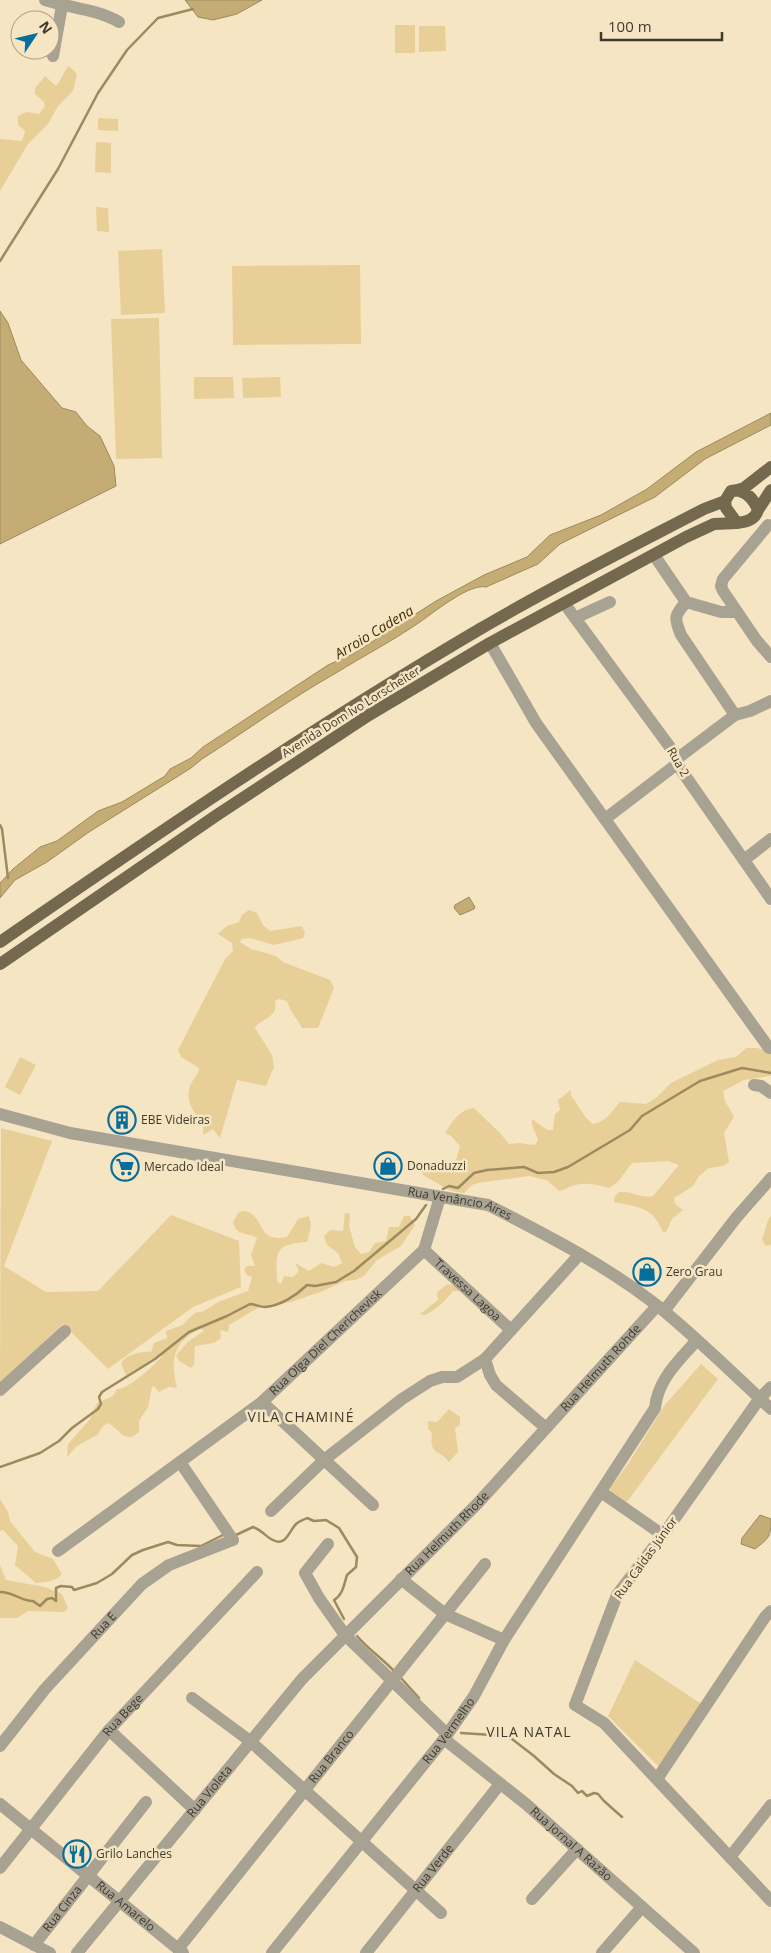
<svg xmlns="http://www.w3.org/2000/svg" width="771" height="1953" font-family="'Open Sans',sans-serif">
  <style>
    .green { fill: #e8cf98 }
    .water { fill: #c5ac74; stroke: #9d8a5e }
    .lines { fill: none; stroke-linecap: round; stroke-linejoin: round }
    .stream { stroke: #9d8a5e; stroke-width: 2.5 }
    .minor { stroke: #a8a293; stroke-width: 12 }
    .major { stroke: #74694e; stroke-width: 12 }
    .labels { text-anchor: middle; stroke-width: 5; stroke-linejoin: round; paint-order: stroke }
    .street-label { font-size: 12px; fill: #403a2c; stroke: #f5e5c2 }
    .poi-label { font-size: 12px; fill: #403a2c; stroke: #f5e5c2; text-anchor: start }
    .water-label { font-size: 14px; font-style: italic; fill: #402f00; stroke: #f5e5c2 }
    .neighbourhood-label { font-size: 14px; letter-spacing: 1px; fill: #403a2c; stroke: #f5e5c2 }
  </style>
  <rect width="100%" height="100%" fill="#f5e5c2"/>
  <!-- green -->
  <path class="green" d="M395 25H415V53H395Z
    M419 26H445L446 51 419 52Z
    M69 66 77 74 73 91 58 106 48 124 28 144 0 191V139L22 141 25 131 18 125V116L26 112 39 114 45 106 44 102 35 94V88L45 76 56 86C62 80 63 71 69 66Z
    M98 118 118 119V131L98 130Z
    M96 142 111 143V173L95 172Z
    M96 207 108 208 109 232 97 231Z
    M162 249 165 313 121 315 118 251Z
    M360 265 361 344 233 345 232 266Z
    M159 318 162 458 116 459 111 319Z
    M194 377H233L234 398 194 399Z
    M280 377 281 397 243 398 242 378Z
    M249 910 257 913 263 925 270 931 302 926 305 933 303 938 274 945 250 938 242 939 240 942 251 949 276 956 283 962 330 980 334 988 318 1028H302C297 1018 290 1012 287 1001L279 999 275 1001C279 1018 261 1018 255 1028L272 1055 274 1067 266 1086 237 1080 220 1138 213 1129 203 1135 204 1120 197 1125 193 1124 192 1120 195 1113C188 1104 186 1092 192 1082 196 1075 197 1077 199 1068L181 1057 178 1050 225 959 233 951 232 943 218 934 227 926 239 922 242 915Z
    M746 1048H757L771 1052V1076L744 1080 723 1091 725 1101 734 1117 724 1133 729 1162 723 1166 709 1168 699 1176 693 1186 674 1198 675 1204 683 1210 672 1219 666 1232H663C652 1206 638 1207 614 1202L615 1196 619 1192C630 1190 641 1199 653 1196L679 1165 668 1161 632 1163C623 1173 622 1181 609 1188 599 1185 586 1182 575 1185 569 1186 566 1190 559 1191L547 1180 529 1176 478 1183 472 1185 464 1193C452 1192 446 1189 437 1183 428 1177 421 1178 421 1166 429 1161 435 1166 442 1170L456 1160 460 1146 451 1136 445 1133C452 1122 460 1109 474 1108L501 1134 509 1144 518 1143 535 1145 538 1140 532 1125V1119L547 1130H553L555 1114 560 1110 558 1100 571 1090V1096C580 1106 582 1116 593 1124 606 1122 612 1111 620 1102L646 1104 656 1098 671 1083 718 1060 736 1057Z
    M20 1057 36 1065 20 1095 5 1087Z
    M1 1128 52 1141 4 1266 46 1292 98 1291 171 1215 239 1241 241 1287 193 1307 108 1369 63 1324 0 1383Z
    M245 1211C265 1215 256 1244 287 1237L298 1219 309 1216 311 1226 307 1242C274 1244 276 1252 277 1281L281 1284 284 1276 293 1277 299 1271 295 1263 309 1271 321 1263 334 1267 342 1263 338 1253 327 1245 324 1236 330 1230 343 1231 345 1213 350 1214 349 1226 355 1247 361 1254 369 1252 375 1243 386 1241 389 1227H399L404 1216H410L415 1225 401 1246 377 1260 364 1276 355 1280 345 1281 323 1291 291 1302 272 1306H261L229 1325 228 1332 220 1330 221 1338 214 1343 195 1346 194 1364 191 1368 179 1361 176 1355 189 1341 204 1331 200 1328C173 1344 170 1358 177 1388L169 1387 159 1392 154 1386 152 1387 148 1407 139 1421V1432L132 1437 124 1436 109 1423 103 1426 97 1435 77 1446 67 1457 68 1444 90 1419 97 1403 113 1396 117 1389C130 1389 153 1365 163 1356L156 1357 126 1376 121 1363C127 1354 141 1351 151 1352L154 1343 167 1338 166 1331 182 1325 195 1313 204 1311 218 1302 248 1291 252 1277 247 1275 244 1270 247 1266H255L251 1255 257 1238C247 1231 237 1238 233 1222L239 1212Z
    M771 1216V1245L766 1246 762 1240 768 1220Z
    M448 1284 456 1286 460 1291H453C445 1301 437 1309 425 1315L420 1314 438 1300 437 1292Z
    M701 1364 718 1379 626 1503 611 1492 610 1488 628 1464 664 1406Z
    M449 1409 460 1417V1425L455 1428 458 1452 449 1462C439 1448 429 1456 432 1433L428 1429V1421L437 1422Z
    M0 1499 8 1512 10 1521 35 1552 53 1559 62 1574C55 1582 46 1582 36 1583L15 1565 18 1546 3 1530 0 1531Z
    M0 1565 6 1580 45 1587 62 1594 68 1608 64 1612 28 1611 17 1618H0Z
    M635 1660 703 1705 661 1769 608 1716Z"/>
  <!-- water -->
  <path class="water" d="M185 0H262L237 14 213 20 198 17Z
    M0 311 8 323 21 360 62 408 76 412 87 426 100 436 114 466 116 486 0 544Z
    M771 413V425L705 459 655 497 560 544 538 564 486 587C469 583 432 614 417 624 391 642 363 656 336 673 290 699 246 731 202 759L191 768 89 832 47 862 15 880 0 898V883L13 869 40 847 57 841 98 811 122 802 165 776 170 769 191 758 203 747 328 665 353 654 436 601 484 575 527 557 550 535 601 515 647 489 696 452Z
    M469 897 475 907 474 909 460 915 454 908 455 905Z
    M760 1515 771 1519C771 1537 769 1538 755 1549L741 1544 742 1538Z"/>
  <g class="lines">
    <!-- stream -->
    <path class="stream" d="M0 261 58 169 98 93 127 50 158 18 193 9
      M0 825 2 829 8 878
      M443 1189 449 1186 458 1188 474 1173 487 1170 524 1167 538 1173 554 1172 568 1167 630 1130 642 1116 700 1081 742 1068 771 1073
      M0 1467 40 1453 59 1441 72 1428 98 1409 101 1404 99 1397 102 1392 155 1359 189 1332 227 1316 250 1304C255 1304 259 1307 265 1307 280 1306 297 1295 307 1285L315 1286 336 1282 354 1271 416 1219 426 1205
      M236 1535 253 1527C262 1530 266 1537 273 1540 286 1547 289 1531 296 1524 299 1521 303 1520 307 1518L314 1521 326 1520 339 1528 357 1557 356 1567 347 1575C344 1584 343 1595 334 1600L344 1619
      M0 1592C14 1592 23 1602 33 1601L40 1606 47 1599 52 1598 56 1601V1588L61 1586 72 1587 74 1590 97 1583 112 1574 132 1555 143 1550 168 1542 177 1545 201 1546 223 1535
      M357 1636C369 1650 383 1659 395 1672
      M401 1678 419 1698
      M461 1733 508 1736 534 1756 554 1774 572 1786 578 1793 582 1791 587 1796 594 1793 598 1794 604 1801 622 1817"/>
    <!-- minor -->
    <g class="minor">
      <path d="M45 0C70 8 96 9 119 22"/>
      <path d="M53 56 63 0"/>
      <path d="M768 525 723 579 721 586 723 591 757 641 771 657"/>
      <path d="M654 555 686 602 721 612H737"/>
      <path d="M686 602C674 616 674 618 681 635L735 715"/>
      <path d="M564 603 678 758 677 764 771 899"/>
      <path d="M575 618 610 602"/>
      <path d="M490 643 536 723 769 1048"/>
      <path d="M678 758 735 715 750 711 771 701"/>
      <path d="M605 819 677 764"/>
      <path d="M744 860 771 839"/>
      <path d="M754 1085 761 1086 771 1093"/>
      <path id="s1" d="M0 1114 70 1133 488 1205C549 1236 611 1268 664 1311 701 1342 736 1376 771 1409"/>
      <path id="s2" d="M424 1250 511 1330"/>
      <path d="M664 1311 736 1218 771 1178"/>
      <path d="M485 1359 490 1375 496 1385 546 1428"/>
      <path d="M771 1387 760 1398 663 1535 617 1595 575 1705 604 1723 771 1901"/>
      <path d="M0 1390 65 1331"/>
      <path d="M262 1402 373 1505"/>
      <path d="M601 1492 663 1535"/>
      <path d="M271 1511 324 1460 402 1399 430 1381 442 1377H457L485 1359 580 1254"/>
      <path d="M328 1544 305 1573 319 1598 345 1635 447 1734"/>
      <path id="s3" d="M58 1551 262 1402 424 1250 440 1197"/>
      <path d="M401 1579 445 1614 504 1640"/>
      <path d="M192 1698 250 1741 441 1913"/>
      <path d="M109 1730 195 1810"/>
      <path id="s4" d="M444 1739 526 1804 694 1953"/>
      <path id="s5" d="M0 1746 45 1689 142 1584 169 1565 233 1540 180 1462"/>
      <path d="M657 1779 765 1617 771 1611"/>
      <path id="s6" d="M0 1804 183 1953"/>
      <path d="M730 1857 771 1805"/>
      <path id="s7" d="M0 1868 109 1730 257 1572"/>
      <path d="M532 1899 577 1849"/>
      <path d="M0 1927 50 1953"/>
      <path id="s8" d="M34 1945 146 1802"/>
      <path id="s9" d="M178 1949 485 1564"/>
      <path id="s10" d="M77 1953 302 1679 478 1503 657 1306"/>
      <path id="s11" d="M272 1953 444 1739 474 1696 504 1640 655 1408C658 1379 678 1362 696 1341"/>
      <path id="s12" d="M366 1953 500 1784"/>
      <path d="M602 1953 642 1907"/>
    </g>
    <!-- major -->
    <path class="major" d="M738 490C749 494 754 500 758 510 755 520 746 522 737 523L726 508 725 501 731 491Z
      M738 490 744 488 771 467
      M758 510 771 490
      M0 942C158 833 315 726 480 629 553 586 629 548 704 509L725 501
      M0 964 217 815 369 715 490 643 686 537 714 524 737 523"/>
  </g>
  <!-- icons -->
  <defs>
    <g id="building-ring" transform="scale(1.4375)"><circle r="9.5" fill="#f5e5c2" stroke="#076d9a" stroke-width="1.5"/><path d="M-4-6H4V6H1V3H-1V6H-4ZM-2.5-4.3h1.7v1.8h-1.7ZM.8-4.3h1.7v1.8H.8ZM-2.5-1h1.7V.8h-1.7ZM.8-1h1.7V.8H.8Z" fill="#076d9a"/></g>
    <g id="shop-ring" transform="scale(1.4375)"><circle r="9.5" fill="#f5e5c2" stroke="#076d9a" stroke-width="1.5"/><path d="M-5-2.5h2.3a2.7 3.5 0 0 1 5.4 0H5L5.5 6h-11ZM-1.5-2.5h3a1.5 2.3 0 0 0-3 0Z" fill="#076d9a"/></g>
    <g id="supermarket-ring" transform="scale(1.4375)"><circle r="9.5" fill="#f5e5c2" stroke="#076d9a" stroke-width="1.5"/><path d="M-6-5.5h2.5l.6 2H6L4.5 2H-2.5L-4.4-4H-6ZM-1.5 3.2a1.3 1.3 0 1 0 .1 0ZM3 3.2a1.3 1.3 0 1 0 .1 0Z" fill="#076d9a"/></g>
    <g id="restaurant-ring" transform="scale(1.4375)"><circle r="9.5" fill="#f5e5c2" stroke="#076d9a" stroke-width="1.5"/><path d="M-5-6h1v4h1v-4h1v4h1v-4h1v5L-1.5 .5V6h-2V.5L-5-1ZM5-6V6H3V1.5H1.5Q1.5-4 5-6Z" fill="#076d9a"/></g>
  </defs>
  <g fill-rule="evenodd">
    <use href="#building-ring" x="122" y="1120"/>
    <use href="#shop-ring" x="388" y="1166"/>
    <use href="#supermarket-ring" x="125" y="1167"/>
    <use href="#shop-ring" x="647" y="1272"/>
    <use href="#restaurant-ring" x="77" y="1854"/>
  </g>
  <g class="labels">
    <!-- street labels -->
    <g class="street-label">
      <text transform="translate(351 712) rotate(-32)" y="4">Avenida Dom Ivo Lorscheiter</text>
      <text transform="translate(678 762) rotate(60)" y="4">Rua 2</text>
      <text dy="4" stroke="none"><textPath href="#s1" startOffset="469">Rua Venâncio Aires</textPath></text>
      <text dy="4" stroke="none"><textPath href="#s2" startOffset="59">Travessa Lagoa</textPath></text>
      <text dy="4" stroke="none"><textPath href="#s3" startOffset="340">Rua Olga Diel Cherichevisk</textPath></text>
      <text dy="4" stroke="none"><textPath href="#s10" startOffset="786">Rua Helmuth Rohde</textPath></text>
      <text dy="4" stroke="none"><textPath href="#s10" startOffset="560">Rua Helmuth Rhode</textPath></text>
      <text transform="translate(646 1558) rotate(-54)" y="4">Rua Caldas Júnior</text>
      <text dy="4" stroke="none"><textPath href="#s5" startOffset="159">Rua E</textPath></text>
      <text dy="4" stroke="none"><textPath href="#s7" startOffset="196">Rua Bege</textPath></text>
      <text dy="4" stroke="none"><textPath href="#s11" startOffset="284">Rua Vermelho</textPath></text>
      <text dy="4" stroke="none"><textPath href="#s9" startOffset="246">Rua Branco</textPath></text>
      <text dy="4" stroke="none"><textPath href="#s10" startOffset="209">Rua Violeta</textPath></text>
      <text dy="4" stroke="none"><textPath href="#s4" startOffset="165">Rua Jornal A Razão</textPath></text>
      <text dy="4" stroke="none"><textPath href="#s12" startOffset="108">Rua Verde</textPath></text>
      <text dy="4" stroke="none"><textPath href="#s6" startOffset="162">Rua Amarelo</textPath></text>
      <text dy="4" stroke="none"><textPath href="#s8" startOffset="46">Rua Cinza</textPath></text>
    </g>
    <!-- poi labels -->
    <g class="poi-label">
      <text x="141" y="1124">EBE Videiras</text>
      <text x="407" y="1170">Donaduzzi</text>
      <text x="144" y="1171">Mercado Ideal</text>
      <text x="666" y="1276">Zero Grau</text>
      <text x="96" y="1858">Grilo Lanches</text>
    </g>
    <!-- water labels -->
    <g class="water-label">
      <text transform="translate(374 632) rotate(-31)" y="5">Arroio Cadena</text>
    </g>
    <!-- neighbourhood labels -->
    <g class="neighbourhood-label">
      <text x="301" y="1422">VILA CHAMINÉ</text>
      <text x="529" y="1737">VILA NATAL</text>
    </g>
  </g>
  <!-- north arrow -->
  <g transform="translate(35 35) rotate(55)"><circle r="24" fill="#f5e5c2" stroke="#ada186"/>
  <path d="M0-4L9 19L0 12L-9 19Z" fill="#076d9a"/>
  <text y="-8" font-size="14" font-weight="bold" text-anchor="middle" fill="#403a2c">N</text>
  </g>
  <!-- scale -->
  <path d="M601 32v8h121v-8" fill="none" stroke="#403a2c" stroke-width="2.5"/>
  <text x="608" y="32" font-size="15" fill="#403a2c" stroke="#f5e5c2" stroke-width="4" paint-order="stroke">100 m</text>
</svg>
